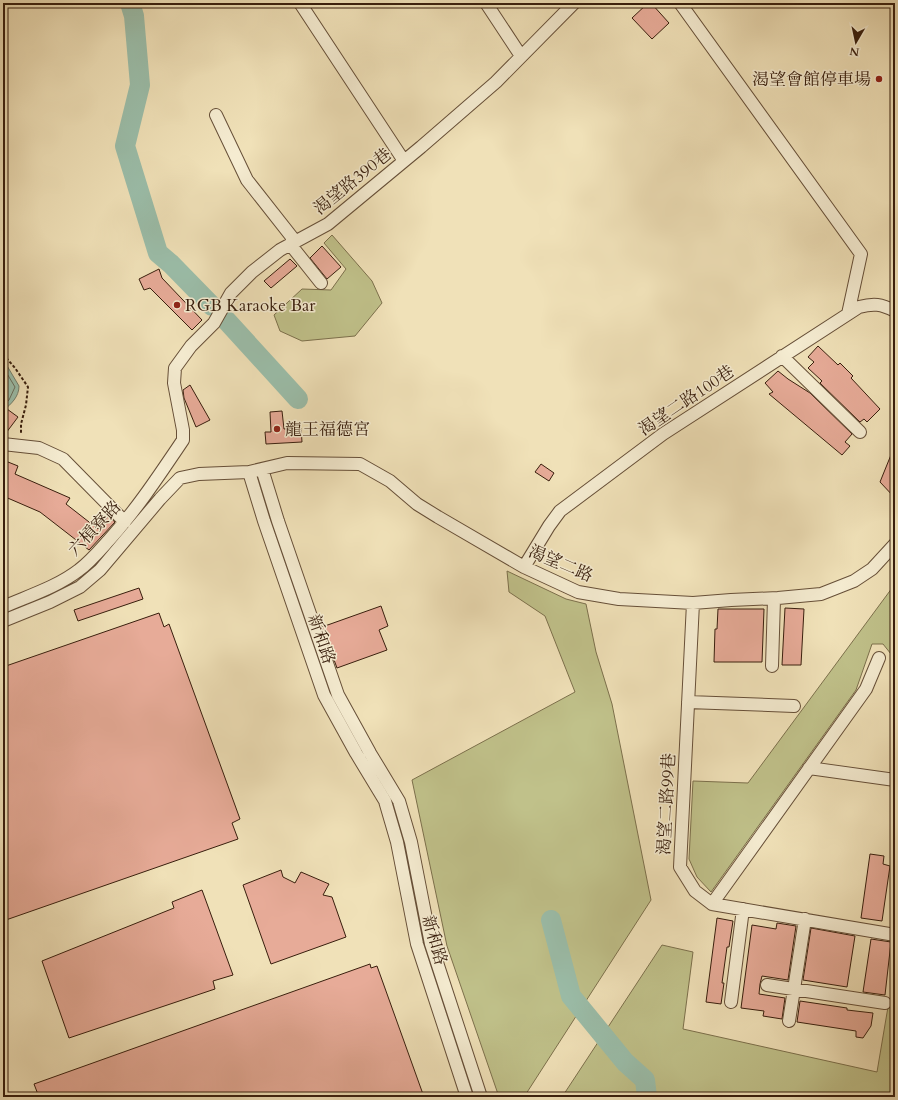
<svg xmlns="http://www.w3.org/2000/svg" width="898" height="1100" font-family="Cardo,'Noto Serif TC',serif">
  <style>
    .green { fill: #c0c18a; stroke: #7c704c }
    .water { fill: #9bbeaa; stroke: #737e6b }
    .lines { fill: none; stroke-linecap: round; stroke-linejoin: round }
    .shore { stroke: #6a6e5c; stroke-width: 1 }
    .river { stroke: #9bbeaa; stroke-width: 20 }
    .building { fill: #e7ab98; stroke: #381e0d }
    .minor-casing { stroke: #664f38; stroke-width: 14 }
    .path { stroke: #381e0d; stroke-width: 2; stroke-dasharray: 3 2; stroke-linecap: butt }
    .minor { stroke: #f5ecd1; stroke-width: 12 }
    .poi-dot { fill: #8f2418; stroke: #f5ecd1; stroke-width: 1.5 }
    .labels { text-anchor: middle; stroke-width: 3; stroke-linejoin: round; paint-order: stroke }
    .poi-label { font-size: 17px; fill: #381e0d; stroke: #f5ecd1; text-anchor: start }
    .street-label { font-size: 17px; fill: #381e0d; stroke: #f5ecd1 }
  </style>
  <rect width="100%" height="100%" fill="#f0e1b8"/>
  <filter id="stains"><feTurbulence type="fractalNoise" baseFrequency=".005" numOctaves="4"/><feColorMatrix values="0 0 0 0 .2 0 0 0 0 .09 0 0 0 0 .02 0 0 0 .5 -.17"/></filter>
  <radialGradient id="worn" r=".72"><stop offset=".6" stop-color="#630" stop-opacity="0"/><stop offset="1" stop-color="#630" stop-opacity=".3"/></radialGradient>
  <!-- green -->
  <path class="green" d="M332 235 372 281 382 303 355 336 302 341 280 331 274 315 302 289 331 290 346 269 324 243Z
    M507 571 566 599 586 604 596 652 612 704 651 900 524 1097H499L447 946 412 780 575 692 545 616 509 592Z
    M895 584V649L891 654 883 644H872L856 690 711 892 697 877 689 859 693 781 748 783Z
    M662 945 693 952 683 1029 877 1072 889 1001H895V1097H562Z"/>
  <!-- water -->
  <path class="water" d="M3 359 19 386C19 397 11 404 3 411Z"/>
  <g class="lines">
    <!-- shore -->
    <path class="shore" d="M3 367 15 387 9 400 3 406"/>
    <!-- river -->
    <path class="river" d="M130 3 134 16 140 85 125 146 158 253 171 264 212 306
      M226 320 298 399
      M551 920 571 996 625 1062 645 1080 647 1097"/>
  </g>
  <!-- building -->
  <path class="building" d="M648 3H651L669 23 652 39 632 18Z
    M322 246 341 267 327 279 310 258Z
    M290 259 297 266 271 288 264 281Z
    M159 269 162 278 202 320 192 330 150 288 144 290 139 279Z
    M818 346 838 365 840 363 853 376 851 378 880 409 867 422 864 419 860 422 820 383 822 381 808 368 814 362 808 357Z
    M778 371 788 379 810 393 852 434 845 442 850 446 842 455 769 394 773 392 765 383Z
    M190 385 210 420 196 427 184 398 183 390Z
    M7 409 18 417 3 437V415Z
    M282 411 284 429 301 428 302 442 266 444 265 432H271L270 412Z
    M895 445V472L893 477 895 479V498L880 482Z
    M3 460 18 466 15 474 70 498 66 504 98 529 108 516 115 522 89 550 40 512 3 496Z
    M541 464 554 473 549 481 535 472Z
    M139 588 143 599 78 621 74 610Z
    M381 606 388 626 379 630 387 650 337 668 322 627Z
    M785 608 804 609 801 665H782Z
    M718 609H764L762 662H714L715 629H717Z
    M159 613 164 627 169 624 240 819 232 823 238 839 3 921V667Z
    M870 854 884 856 883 864 890 866 882 921 861 918Z
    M281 870 283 877 295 883 301 872 329 884 323 895 332 897 346 937 271 964 243 885Z
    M202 890 233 975 213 981 215 989 69 1038 42 961 174 908 172 902Z
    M717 918 733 921 729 947H727L722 983H724L721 1004 706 1002Z
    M777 923 796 926 788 980 762 976 760 984 759 994 785 998 782 1019 763 1016 764 1011 741 1008 752 925 776 929Z
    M811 928 855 936 847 987 803 980Z
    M871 939 891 942 885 995 863 992Z
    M370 964 371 968 377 966 424 1097H39L34 1084Z
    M800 1001 847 1008V1010L873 1013 871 1026 863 1038 856 1037V1031L797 1022Z"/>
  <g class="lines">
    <!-- minor casing -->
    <g class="minor-casing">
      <path id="minor" d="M300 3 404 161
        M486 3 521 56
        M680 3 861 254 848 314
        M216 115 247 180 295 241
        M290 244 321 283
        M782 356 860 432
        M3 444 39 448 63 459 125 522
        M262 469 278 521 338 695 370 753 399 801 411 842 431 944 481 1097
        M249 472 264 521 324 695 356 753 385 801 397 842 417 944 467 1097
        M524 567 549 526 560 511 663 434 859 307C874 303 881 304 895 311
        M693 603 680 867 695 891 712 904 895 935
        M3 607C28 596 57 587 79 570 90 562 100 550 109 540 137 509 160 474 183 440V430L174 383 175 368 191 346 214 323 231 293 252 272 280 250 328 224 421 147 496 82 574 3
        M3 621 50 602 80 587 100 570 160 499 180 478 199 474 249 472 287 463 360 464 390 481 417 504 438 517 524 567 578 592 619 599 693 603 731 600 778 598 821 594 854 581 872 569 895 544
        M772 666 774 599
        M688 702 794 706
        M809 768 895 780
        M712 904 866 689 879 658
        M767 985 885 1003
        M731 1002 743 909
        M789 1021 805 919"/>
    </g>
    <!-- path -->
    <path class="path" d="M3 354 15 368 28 387 26 405 21 424V434"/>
    <!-- minor -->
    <use href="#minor" class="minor"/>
  </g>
  <!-- markers -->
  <g class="poi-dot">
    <circle cx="879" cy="79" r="4"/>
    <circle cx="177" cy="305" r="4"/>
    <circle cx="277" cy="429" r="4"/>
  </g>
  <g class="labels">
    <!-- poi labels -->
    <g class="poi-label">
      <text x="871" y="85" text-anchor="end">渴望會館停車場</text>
      <text x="185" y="311">RGB Karaoke Bar</text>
      <text x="285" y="435">龍王福德宮</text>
    </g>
    <!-- street labels -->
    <g class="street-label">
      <text transform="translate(352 181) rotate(-39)" y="6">渴望路390巷</text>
      <text transform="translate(686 400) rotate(-34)" y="6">渴望二路100巷</text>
      <text transform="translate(94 528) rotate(-47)" y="6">六槓寮路</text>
      <text transform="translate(561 563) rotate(23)" y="6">渴望二路</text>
      <text transform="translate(322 639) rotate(71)" y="6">新和路</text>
      <text transform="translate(666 804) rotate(-87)" y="6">渴望二路99巷</text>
      <text transform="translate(435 940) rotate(74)" y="6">新和路</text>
    </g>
  </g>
  <!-- margin -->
  <rect width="898" height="1100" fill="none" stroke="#f0e1b8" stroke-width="16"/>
  <rect x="4" y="4" width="890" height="1092" fill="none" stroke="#381e0d" stroke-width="2"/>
  <rect x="8" y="8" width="882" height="1084" fill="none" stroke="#381e0d"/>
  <!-- north arrow -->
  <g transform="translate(856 42) rotate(189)" stroke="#f5ecd1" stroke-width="3" paint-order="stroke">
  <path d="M0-3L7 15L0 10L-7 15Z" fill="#381e0d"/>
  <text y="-6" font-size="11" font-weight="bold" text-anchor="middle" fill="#381e0d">N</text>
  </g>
  <rect width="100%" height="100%" filter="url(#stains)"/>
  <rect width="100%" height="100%" fill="url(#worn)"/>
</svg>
